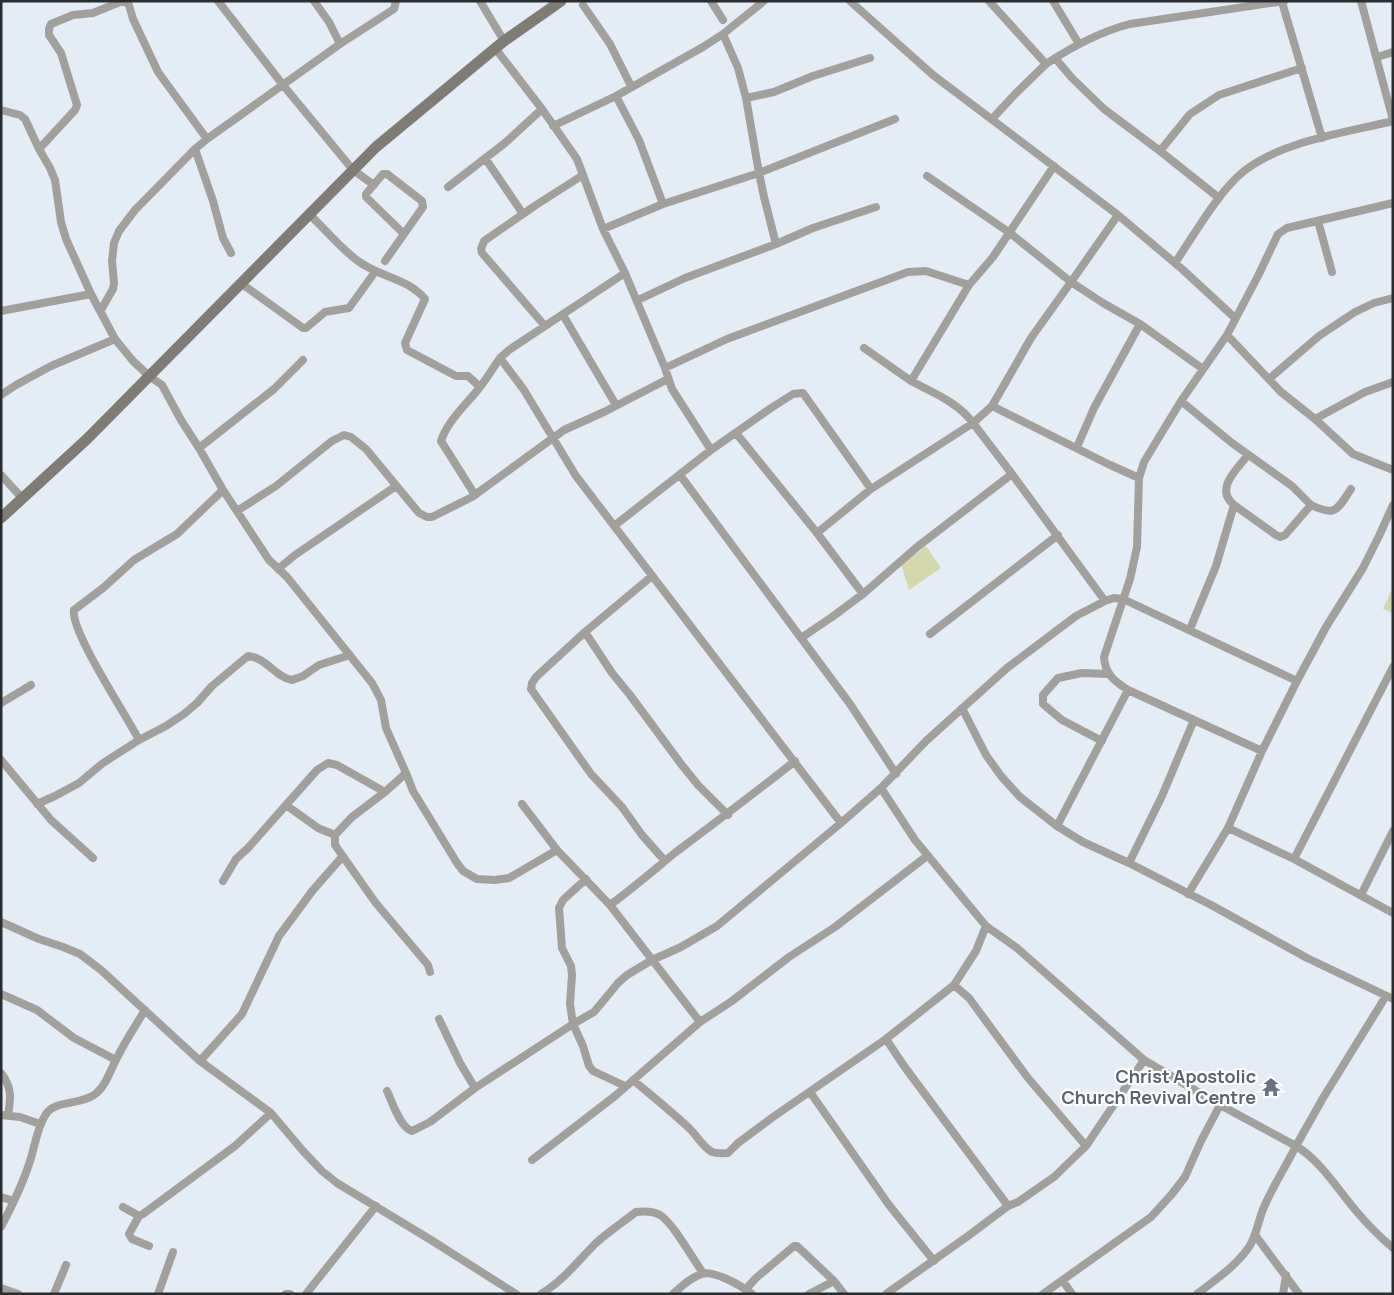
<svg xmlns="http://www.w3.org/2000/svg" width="1394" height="1295" font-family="Manrope,sans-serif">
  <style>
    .green { fill: #d4d9ad }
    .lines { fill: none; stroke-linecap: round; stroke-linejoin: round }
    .street { stroke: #a2a09c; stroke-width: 8 }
    .secondary { stroke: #7f7c76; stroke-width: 11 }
    .labels { text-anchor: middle; stroke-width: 4.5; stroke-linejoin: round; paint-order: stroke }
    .worship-label { font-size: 18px; font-weight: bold; fill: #5b616d; stroke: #fff; text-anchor: end }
  </style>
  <rect width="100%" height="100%" fill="#e4ecf5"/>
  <!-- green -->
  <path class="green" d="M926 546 941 568 909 590 901 564Z
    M1393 587V613L1383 609Z"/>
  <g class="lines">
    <!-- street -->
    <path class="street" d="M218 1 283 85 353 170 374 185
      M314 1 329 22 340 44
      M480 1 504 41
      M711 1 723 20
      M850 1 933 75 1118 215 1182 269 1235 318
      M989 1 1046 64C1073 46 1099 32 1130 24L1284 1
      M1053 1 1079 44
      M1361 1 1393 120
      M1282 2 1322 138
      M583 5 610 44 631 86
      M495 48 542 109 577 159 603 229 625 273
      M1377 57 1393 52
      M870 58 813 76 774 92 746 98 759 173 895 119
      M1055 58 1072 78 1104 109 1160 151
      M616 96 639 140 663 204
      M746 98 738 68 723 34 764 1
      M1 110 20 115 25 119 39 149 50 168 55 180 61 222 66 239 91 294 115 339 133 361 149 376 162 385 181 420 199 448 223 490 269 560 287 577 372 683 381 700 386 728 406 773 413 791 457 863 463 871 477 879 495 880 509 878 557 850 610 905 700 1022
      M992 119 1017 92 1046 64
      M553 126 616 96 703 47 723 34
      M39 149 75 110 77 105 61 53 49 35V29L51 24 73 15 93 13 120 2H126L129 5 133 19 158 72 207 139
      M195 149 213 201 223 238 231 253
      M485 158 523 214
      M927 176 1010 233 1071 282 1118 215
      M448 187 505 143 542 109
      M1219 198 1160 151 1190 114 1219 95 1302 68
      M310 215C326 230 340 248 358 261 379 277 408 278 425 299L405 343 407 350 456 376H468L480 387
      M1318 221 1332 272
      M603 229 663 204 759 173 764 197 776 244
      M385 261 423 207 422 201 387 174H383L366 194V197L404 234
      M1175 263C1194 235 1218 192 1244 171 1282 141 1347 132 1393 121
      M242 284 303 328H306L325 312 349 308 375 272
      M638 300 685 278 776 244 813 228 876 207
      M101 310 113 289 114 283 112 261 114 243 119 231 135 210 195 149 207 139 340 44 394 9 396 1
      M1 311 91 294
      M563 315 616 405
      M545 326 482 253 481 249 484 241 536 205 583 175
      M1227 335 1281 392 1315 419 1365 392 1393 382
      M864 348 911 381 969 285 993 257 1054 166
      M665 368 672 389 711 450
      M1269 379 1319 336 1355 312 1374 303 1393 298
      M911 381C933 393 958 402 973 423L992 406 1031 338 1071 282 1103 303 1140 324 1203 369
      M1 395 16 385 51 366 115 339
      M1181 401 1232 443 1292 486 1311 505
      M992 406 1108 464 1139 478
      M1315 419 1353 454 1393 470
      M736 433 817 533 871 489 973 423 1012 474 917 547 863 594 817 533
      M1077 447 1094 408 1140 324
      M199 448 274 389 303 360
      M1012 474 1105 601 1114 598 1123 599 1297 681
      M1 475 22 498
      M680 475 850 704 896 774
      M223 490 177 534 134 560 103 588 74 610C70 631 127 716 139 740L166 726 184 714 197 703 212 686 248 656C267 658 275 677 292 680L303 676 319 665 350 655
      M475 495 441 441C448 420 467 404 480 387 487 378 493 368 500 358
      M1234 505C1214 489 1237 469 1248 455
      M237 511 276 486 332 441 344 435 351 437 366 449 419 513 427 517H432L472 497 564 430 604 412 664 381 669 380
      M614 526 711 450 771 408 793 394 803 393 871 489
      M278 569 295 555 396 486
      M652 576 585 632 612 673 630 695 681 764 698 785 728 815
      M1190 629 1216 566 1234 505 1276 535 1280 537 1285 535 1311 505C1336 517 1337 510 1351 489
      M585 632 536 677 532 683 531 689 591 774 622 807 642 835 665 861
      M930 634 1058 535
      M801 638 832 617 863 594
      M1 703 31 685
      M962 708 986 755 1001 776 1020 797 1057 826 1083 842 1129 863 1213 906 1307 958 1393 999
      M1102 741 1062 720 1043 704V695L1058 678 1082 673 1108 674
      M1262 751 1128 690C1114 681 1105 674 1104 657L1130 579 1137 547 1139 478 1144 462 1181 401 1227 335 1258 276 1278 234 1287 228 1393 203
      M1 760 51 820 93 858
      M881 788 915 840 986 926 1017 948 1144 1060
      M385 792 352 817 335 835V845L375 902 428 965 430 972
      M37 804 55 796 79 783 103 763 139 740
      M522 804 557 850
      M286 805 317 770 328 763 337 765 385 792 406 773
      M841 823 576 476 524 390 500 358 509 350 625 273 665 368 727 339 908 272 926 271 969 285
      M1057 826 1128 690
      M1228 828 1294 859 1393 913
      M1294 859 1393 667
      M1129 863 1162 796 1194 720
      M586 879 563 900 559 908 562 948 571 966 572 975 570 1004 573 1024 594 1012 618 983 627 975 652 960 681 947 717 926 841 823 881 788 926 741 1007 668 1076 616 1105 601
      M223 881 236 859 248 848 286 805 318 828 335 835
      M1188 894 1228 828 1262 751 1297 681 1326 627 1363 568 1379 536 1393 505
      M1361 895 1393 831
      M610 905C633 888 654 870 676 852 716 822 756 792 795 761
      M1 922 39 939 63 947 80 954 101 970 200 1061 271 1113 303 1151 322 1171 337 1183 431 1240 516 1294
      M954 985 969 998 1028 1078 1086 1146
      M1 994 37 1010 74 1038 116 1060
      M1386 996 1323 1098 1296 1146C1321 1161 1338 1190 1357 1212 1368 1225 1380 1237 1393 1248
      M439 1019 460 1063 475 1088
      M886 1039 904 1066 1008 1206
      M200 1061 242 1014 279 936 313 890 342 857
      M1 1073C12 1087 11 1098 8 1115
      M633 1080C652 1096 672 1112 690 1129 698 1137 702 1146 712 1152 718 1154 722 1153 728 1153L738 1143 773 1117 886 1039 954 985 976 951 986 926
      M387 1091C392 1101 400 1128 412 1131L430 1122 475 1088 573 1024 583 1046 589 1066 593 1071 625 1086
      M810 1092 889 1205 934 1261
      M1 1115 20 1117 40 1124
      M532 1160 615 1096 700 1022 732 1001 789 957 835 927 927 856
      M1 1197 14 1201
      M123 1207 139 1216 143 1214 235 1146 271 1113
      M139 1216 129 1234 132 1239 149 1246
      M1 1227C12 1206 23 1184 30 1161 35 1146 37 1127 46 1114 55 1100 80 1105 94 1095 106 1087 111 1068 118 1056 126 1040 136 1025 145 1010
      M1255 1235 1299 1294
      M1063 1281 1072 1294
      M1 1288 18 1294
      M746 1289 756 1278 794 1246H797L834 1281 844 1294
      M54 1294 66 1265
      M158 1294 173 1252
      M286 1294H290
      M306 1294 376 1206
      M541 1294C563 1281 578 1261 596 1243 608 1232 623 1222 636 1212 644 1211 653 1211 660 1215 674 1224 692 1258 703 1273
      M673 1294C681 1287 691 1277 702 1274 714 1270 742 1286 752 1294
      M809 1294 834 1281
      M886 1294 968 1236 1008 1206 1018 1202 1054 1177 1086 1146 1144 1060 1220 1105 1201 1141 1185 1177 1172 1194 1151 1217 1043 1294
      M1197 1294C1215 1280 1236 1266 1249 1247 1257 1235 1258 1220 1264 1207 1273 1186 1286 1166 1296 1146L1220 1105
      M1283 1294 1286 1275"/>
    <!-- secondary -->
    <path class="secondary" d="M1 518 87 439 376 147 504 41 561 1"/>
  </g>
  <!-- icons -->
  <defs>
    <g id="temple-bare" transform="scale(1.5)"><path d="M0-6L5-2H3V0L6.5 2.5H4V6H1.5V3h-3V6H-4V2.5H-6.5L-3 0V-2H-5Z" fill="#6b7280" stroke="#fff" stroke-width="2.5" paint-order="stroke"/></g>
  </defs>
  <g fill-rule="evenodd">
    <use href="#temple-bare" x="1271" y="1087"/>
  </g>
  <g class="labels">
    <!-- worship labels -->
    <g class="worship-label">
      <text x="1256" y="1083">Christ Apostolic<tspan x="1256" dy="21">Church Revival Centre</tspan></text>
    </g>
  </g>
  <!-- border -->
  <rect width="1394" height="1295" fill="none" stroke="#2a2d30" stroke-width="5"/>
</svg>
